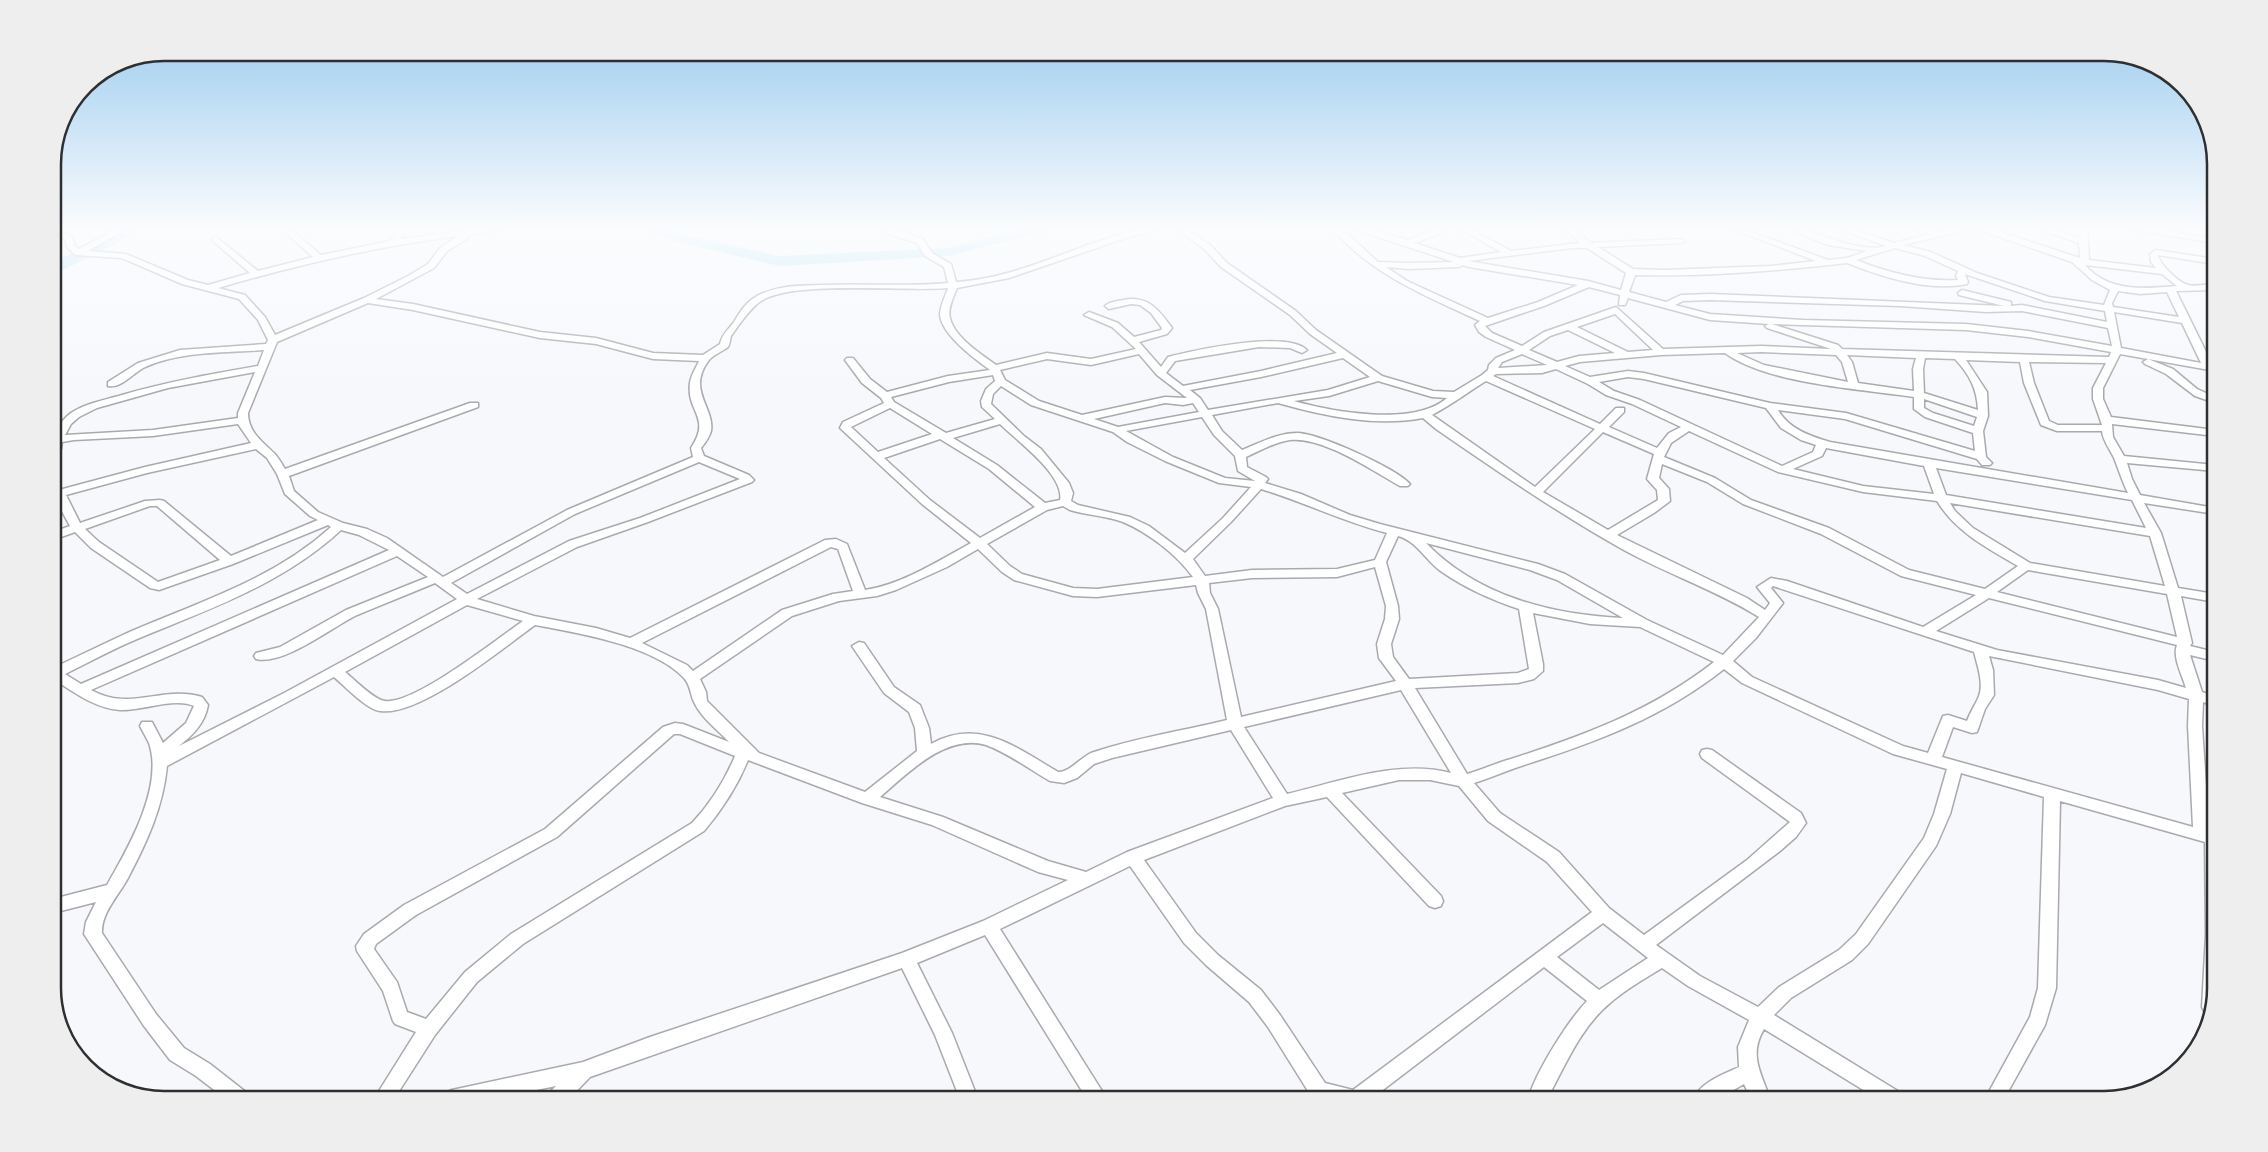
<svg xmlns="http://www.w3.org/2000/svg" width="2268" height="1152" font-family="'Libre Baskerville',serif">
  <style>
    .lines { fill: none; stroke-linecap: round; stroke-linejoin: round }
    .river { fill: #b1e4f5; fill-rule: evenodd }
    .minor-casing { stroke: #a8aaae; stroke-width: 3 }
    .minor { fill: #fff; fill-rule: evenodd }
    .rim { fill: none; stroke: #2e2f30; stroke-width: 2.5 }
  </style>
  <rect width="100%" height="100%" fill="#f6f8fc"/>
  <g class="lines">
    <!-- river -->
    <path class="river" d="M126 227H144L142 230 53 275V263L58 260Z
      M642 227H663L687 236 780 256 948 248 1030 227H1054L1052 230 948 256 780 266 678 242 644 230Z"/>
    <!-- minor casing -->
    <g class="minor-casing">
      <path id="minor" d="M53 227H58L57 230 72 236 75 246 79 249 120 227H130L88 251 126 254 188 280 208 285 250 273 213 241 212 239 216 237 258 271 313 257 279 227H288L321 255 390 241 400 227H408L400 239 492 227H510L506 229 467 235V239L447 251 434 268 376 299 413 304 540 332 596 338 653 353 703 355 720 344C722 334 728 330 734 322 740 312 746 302 757 296 777 285 799 286 821 285 863 283 906 287 948 283L944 267 925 256 917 243 889 234 881 227H890L923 239 932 253 951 264 956 282C1004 279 1049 259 1093 243 1116 236 1140 227 1164 227L1123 239 1009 278 957 288C954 296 947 309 950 318 954 337 981 354 996 365L1047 353 1091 359 1136 349 1112 327 1084 315 1089 312 1118 323 1134 337 1161 330 1162 328 1151 313 1140 305 1131 304 1109 309 1105 306C1109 302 1117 301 1123 300 1148 295 1159 310 1172 328L1167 334 1139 342 1161 367 1168 357C1195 350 1286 330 1307 350L1302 353 1290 348 1259 347 1175 361 1166 373 1183 386 1261 371 1337 353 1310 334 1290 315 1221 267 1203 248 1174 227H1183L1209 244 1227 263 1296 311 1316 330 1382 376 1433 391 1454 392 1482 375 1488 370 1489 365 1496 358 1515 350 1486 337 1479 332 1475 325 1480 321C1426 296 1370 274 1331 227H1340L1378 262 1409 263 1454 262 1347 227 1372 229 1408 240C1424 233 1437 227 1455 227L1415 243 1460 258 1501 252 1457 227H1467L1511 251 1580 243 1568 231 1560 227H1574L1590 243 1681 239 1685 241 1681 243 1598 247 1633 269 1665 270 1770 266 1816 261 1727 227H1738L1828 260 1847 258 1867 251 1828 245 1784 227C1814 227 1855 255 1886 246L1834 227H1846L1894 243 1931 234 1905 227H1921L1939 232 1961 227H1992L1991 229 2080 258 2079 243 2033 227H2045L2079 238V227H2087L2089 260 2156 268 2151 262 2150 254 2156 250 2215 259V264L2158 255C2160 265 2178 282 2188 285 2195 287 2207 284 2215 284V290L2176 291 2212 364 2215 365V371L2120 354 2103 388V399L2111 417 2215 430V436L2112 424 2113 437 2124 456 2215 465V471L2127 463 2132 479 2140 495 2215 508V514L2144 503 2161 533 2178 588 2215 594V602L2181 596 2192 643 2190 646 2215 652V661L2190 655 2202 692 2215 696V706L2203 702 2202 726 2209 831 2215 833 2216 988 2209 1014 2205 1013 2202 1007 2206 935 2205 842 2060 801 2056 988 2045 1025 2004 1099H1985L2030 1017 2038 988 2044 797 1961 773 1950 814 1936 846 1868 944 1852 960 1791 998 1774 1015 1901 1093 1903 1099H1878L1764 1029C1748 1056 1762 1074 1770 1099H1751L1744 1084 1718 1099H1694C1699 1083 1724 1074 1739 1067L1738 1047 1749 1020 1688 986 1662 968C1644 979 1626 989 1610 1003 1580 1028 1565 1066 1547 1099H1528C1536 1072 1567 1022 1587 1001L1544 967 1371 1099H1313L1268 1027 1249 1002 1206 965 1184 943 1130 866 1000 929 1107 1099H1087L985 935 917 963 952 1033 978 1099H960L935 1035 902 968 590 1077 569 1099H547L549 1093 556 1086 492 1099H443L445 1093 452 1090 583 1062 650 1037 902 953 983 921 1068 880 1038 872 932 825 862 803 748 760C738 785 721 811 704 831L523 944 477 982 435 1035 394 1099H374L416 1032 395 1024 393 1021 383 991 357 951 356 946 364 934 404 905 545 829 663 727 675 723 683 724 729 742C718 730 701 718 694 702 690 694 691 686 684 678 653 645 578 633 535 625 503 648 420 717 380 711 366 709 346 687 334 677L167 766C163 807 147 842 128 878 119 895 101 913 102 933L156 1014 184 1048 210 1064 247 1093 250 1099H226L196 1076 170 1060 144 1026 84 934 86 922 96 902 53 913V899L107 885C128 848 164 787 149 743 146 737 143 732 140 726L142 722H152L163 743 186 723 194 706C176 697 141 711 120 710 94 708 74 692 53 679V668C77 657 101 645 125 634 198 602 271 581 331 527L328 525 233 564 159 590 150 588 91 548 75 532 53 540V532L70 526 53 495V489L59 490 145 467 251 443 238 424 153 436 74 440 62 442 61 449 53 453C53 437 57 423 71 413 86 403 105 400 122 395 166 382 212 374 258 366L264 350C225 353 182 351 145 367 134 372 121 389 108 386V382L138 363 180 350 266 344 268 340 258 320 239 299 182 284 122 258 75 255 67 247 65 239 53 234ZM1979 230 2072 262 2092 280 2110 290 2104 305 2049 297 1977 273 1931 252 1903 245 1963 231ZM459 236 441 247 428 264 408 276 364 298 275 335 265 317 245 295 218 288C297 265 377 246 459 236ZM1572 248H1587L1626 273 1621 290 1588 281 1468 261ZM1895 248 1925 256 1958 271 1956 276 1958 280C1923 282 1889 273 1856 260ZM1847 263C1883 277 1928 292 1967 284L1968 282 1965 274 2045 301 2105 311 2107 322 2022 305 2011 306V302L1962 290 1958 293 1959 295 2004 306 1710 294 1681 295 1666 302 1629 292 1635 275C1706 277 1776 271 1847 263ZM1463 265 1469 267 1578 285 1538 302 1488 318 1407 281 1386 267 1409 269 1459 267ZM2085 265 2162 274 2177 286C2143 289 2108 292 2085 265ZM1589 287 1620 295 1619 305H1625L1628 298 1710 320 1769 324 1765 326 1767 328 1831 349 1761 346 1663 349 1616 307 1544 332 1522 346 1492 333 1485 326 1544 306ZM948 288C945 297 940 306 940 315 942 335 975 359 990 370L948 376 887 392 870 379 853 358H847L845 360 862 383 881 398 884 403 843 422 840 428 922 504 971 543C940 560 901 585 865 590L847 544 836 539 825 540 630 638 596 628 534 616 477 599 577 547 648 522 752 482 754 480 749 475 704 456 701 448C705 443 709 438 711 431 715 408 686 390 709 360 713 355 723 351 728 347 730 344 730 339 731 336 739 325 749 309 761 301 794 280 904 292 948 288ZM2118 291 2140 294 2167 292 2179 317 2113 307 2112 303ZM1710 300 1900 306 1986 312 2022 311 2108 328 2112 346 2028 331 1966 324 1803 320 1710 314 1675 305 1683 301ZM368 303 413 310 540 338 596 344 653 359 699 361C696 368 691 375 690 383 686 412 712 417 691 448L693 457 567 510 443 577 387 538 367 529 343 523 318 512 294 491 289 476 478 407V403H470L285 469C282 464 278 457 274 453 261 441 248 431 248 413L277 342ZM2114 312 2182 323 2201 363 2121 348ZM1615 314 1653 350 1628 352 1577 327ZM1772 324 1966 330 2028 337 2111 352 2109 357 1842 349 1838 345ZM1568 330 1615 353 1579 356 1557 362 1529 350 1550 336ZM1761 352 1836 355 1842 362 1848 382 1764 365 1737 353ZM1725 353C1768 384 1860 389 1914 397V409L1925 417 1973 433 1975 451 1846 413 1770 403 1644 373 1628 371 1590 377 1565 366 1580 362 1661 355ZM1139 354 1157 375 1187 398 1165 397 1082 415 1039 401 1005 380 1000 370 1047 359 1091 365ZM1522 354 1547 365 1498 368 1502 362ZM1847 355 1916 358 1913 369 1914 391 1858 383 1852 362ZM1343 358 1370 377 1328 390 1208 410 1200 398 1190 390 1261 377ZM1925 358 1955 359C1970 375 1977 389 1978 410L1924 393 1923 369ZM1966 360 2020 362 2024 383 2041 425 2057 431H2102C2103 441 2110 449 2114 458 2119 470 2122 481 2128 493L1830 442C1810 436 1789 429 1778 410L1845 419 1977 459 1982 465H1990L1992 463 1986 457 1983 431 1988 416 1987 392ZM2029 362 2106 363 2093 388V399L2102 425H2058L2049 421 2034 383ZM1556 369 1588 384 1606 395 1632 404 1681 427 1669 433 1657 448 1609 427 1624 412V408H1616L1600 424 1493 376 1496 374 1542 373ZM255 372 238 413V418L153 430 65 435 71 424 79 417 97 408 168 388ZM993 375 995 381 986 389 981 401 982 407 995 419 946 433 894 402 891 397 949 382ZM1628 377 1644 379 1766 408 1781 428 1801 440 1816 445 1813 452 1782 466 1640 400 1614 391 1599 382ZM1378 381 1432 397 1447 398C1414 427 1333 412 1294 401L1329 396ZM1486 381 1595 429 1535 487 1432 415C1451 405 1468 392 1486 381ZM1001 386 1031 405 1113 432 1127 442 1165 461 1219 483 1251 487 1223 518 1185 553 1149 526 1130 517 1078 505 1071 501 1073 493 1069 483 1041 449 1024 436 991 404 993 394ZM1924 399 1977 417 1974 426 1933 413 1924 408ZM1165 403 1183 405 1193 403 1199 412 1118 427 1094 419ZM1278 403C1324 416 1375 427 1423 418L1436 429C1497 471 1558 513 1622 549 1667 574 1716 590 1759 617L1723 655 1647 620 1565 574 1538 564 1380 524 1350 515 1301 494 1265 483 1268 479 1266 477 1247 467 1246 457C1259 451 1275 442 1290 440 1324 437 1371 470 1400 486H1408L1410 484C1396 468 1318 433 1297 433 1278 433 1259 443 1242 450L1222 431 1212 415ZM890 408 932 434 878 452 851 427ZM1202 417 1214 435 1235 456 1238 471 1255 481 1225 478 1173 457 1126 431ZM1000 424C1016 440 1065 475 1060 500L1045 503 997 465 953 438ZM1689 431 1778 472 1863 492 1937 501C1956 532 1987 548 2018 566L1985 589 1909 570 1829 528 1751 500 1715 478 1664 457 1671 443ZM1603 432 1654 454 1647 479 1657 490 1658 500 1608 530 1543 492ZM940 439 989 469 1035 507 980 538 930 500 884 458ZM1826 448 1924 466 1934 494 1863 486 1793 469 1822 456ZM256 449 267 458 277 474 285 494 310 516 318 520 231 556 164 501 160 500 145 501 80 523 66 495 147 473ZM699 462 740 479 640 518 569 541 467 594 451 583 575 514ZM1662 464 1707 482 1743 504 1821 534 1901 576 1976 595 1923 627 1787 581 1771 578 1757 587 1770 603 1765 610 1747 598 1617 535 1654 513 1670 501 1669 489 1659 478ZM1936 468 2132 500 2146 528 1946 495ZM1261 489C1304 502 1344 522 1387 533L1375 560 1337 569 1252 570 1205 576 1193 559 1231 522ZM1950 503 2150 536 2165 586 2030 563 1973 528 1955 511ZM150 506H157L220 560 158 582 99 542 85 529ZM1063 506 1070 510C1087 515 1107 516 1123 522 1149 533 1177 555 1193 577L1097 589 1073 588 1022 574 1010 566 987 544 1047 510ZM341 530 359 535 389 550 81 684 65 674C89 662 113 649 137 639 209 609 283 584 341 530ZM1398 536C1417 541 1426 561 1442 572 1465 588 1492 600 1519 609L1529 669 1518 673 1409 679 1393 657 1391 644 1399 619 1398 606 1386 562ZM1426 543 1530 570 1557 580 1623 618C1552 615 1477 596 1426 543ZM831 547 838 549 853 591 833 594 782 610 693 671 687 665 642 643ZM978 549 1002 572 1014 580 1073 596 1097 597 1196 585 1198 593 1206 609 1227 720C1182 731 1135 738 1091 753 1080 758 1070 772 1058 772 1017 748 979 717 931 744L929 728 920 705 894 687 864 643 859 642 852 646 884 693 909 712 915 728 917 751 865 792 759 753 707 701 706 692 700 679 792 616 839 601 877 596 896 590 947 567ZM397 556 428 577 346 610 280 647 256 653 254 656 256 659C283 666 332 627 357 615 383 604 409 594 435 583L457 599 286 692 179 746C193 735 205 723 208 705L202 697C163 685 130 712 91 690ZM1375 567 1386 606 1385 619 1377 644 1379 658 1396 681 1241 717 1218 609 1210 593 1209 583 1252 578 1337 577ZM2028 570 2167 594 2177 637 1997 592ZM1773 586 1974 652C1977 664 1984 683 1979 696 1976 704 1970 712 1967 721L1948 715 1943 716 1928 753 1903 746 1752 677 1733 661 1756 638 1783 603 1771 588ZM1989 598 2177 645C2172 657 2183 677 2186 688L2158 680 1997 650 1936 631ZM467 605 523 621C497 639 414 705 385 701 374 700 354 679 345 672ZM1533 613 1590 624 1640 627 1714 662C1651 711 1585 735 1511 759 1496 763 1482 770 1467 774L1415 688 1518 683 1534 679 1543 671V664ZM1989 656 2158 690 2189 699 2188 726 2193 827 1942 757 1953 727 1972 733 1977 732 1985 709 1994 695 1993 670ZM1724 669 1742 683 1893 754 1947 769 1934 814 1924 838 1856 934 1839 950 1779 987 1758 1007 1700 976 1656 945 1780 851 1796 837 1806 823 1801 813 1712 750 1707 749 1702 750 1700 754 1702 758 1790 822 1747 860 1644 935 1609 908 1559 852 1500 813 1474 783C1490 778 1506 771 1521 766 1596 742 1662 718 1724 669ZM1401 690 1451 773C1398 759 1339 782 1287 794L1244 727ZM1231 730 1273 798 1127 852 1086 872 1048 861 943 817 880 797C907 774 946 733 986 745 1008 753 1029 769 1050 781L1064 783 1077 778 1094 764 1112 758ZM674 734H680L735 756C725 780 710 804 692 823L511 934 465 972 426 1019 407 1012 397 982 374 949 376 944 416 915 557 837ZM1399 780H1430L1459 786 1488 821 1547 862 1592 912 1353 1090 1325 1083 1280 1015 1261 990 1218 955 1196 933 1144 860 1285 806 1327 797 1429 906 1435 908 1441 906 1443 901 1441 896 1342 793ZM1603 923 1648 958 1599 990 1557 957Z
        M2124 227H2143L2215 239V243L2128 229Z
        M2148 359 2173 369 2197 389 2215 397V403L2195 396 2166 374 2145 364 2143 362Z"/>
    </g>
    <!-- minor -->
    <use href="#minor" class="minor"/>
  </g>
  <!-- sky -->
  <linearGradient id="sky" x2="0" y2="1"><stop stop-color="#92c7ed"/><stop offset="0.59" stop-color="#fbfcfe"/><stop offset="1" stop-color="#fbfcfe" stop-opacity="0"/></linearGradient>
  <rect width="2268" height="388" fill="url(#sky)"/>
  <!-- crop -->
  <path d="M0 0H2268V1152H0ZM164 61H2104A103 103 0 0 1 2207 164V988A103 103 0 0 1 2104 1091H164A103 103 0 0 1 61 988V164A103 103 0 0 1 164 61Z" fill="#eee" fill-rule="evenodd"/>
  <path class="rim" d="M164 61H2104A103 103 0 0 1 2207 164V988A103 103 0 0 1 2104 1091H164A103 103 0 0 1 61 988V164A103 103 0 0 1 164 61Z"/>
</svg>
